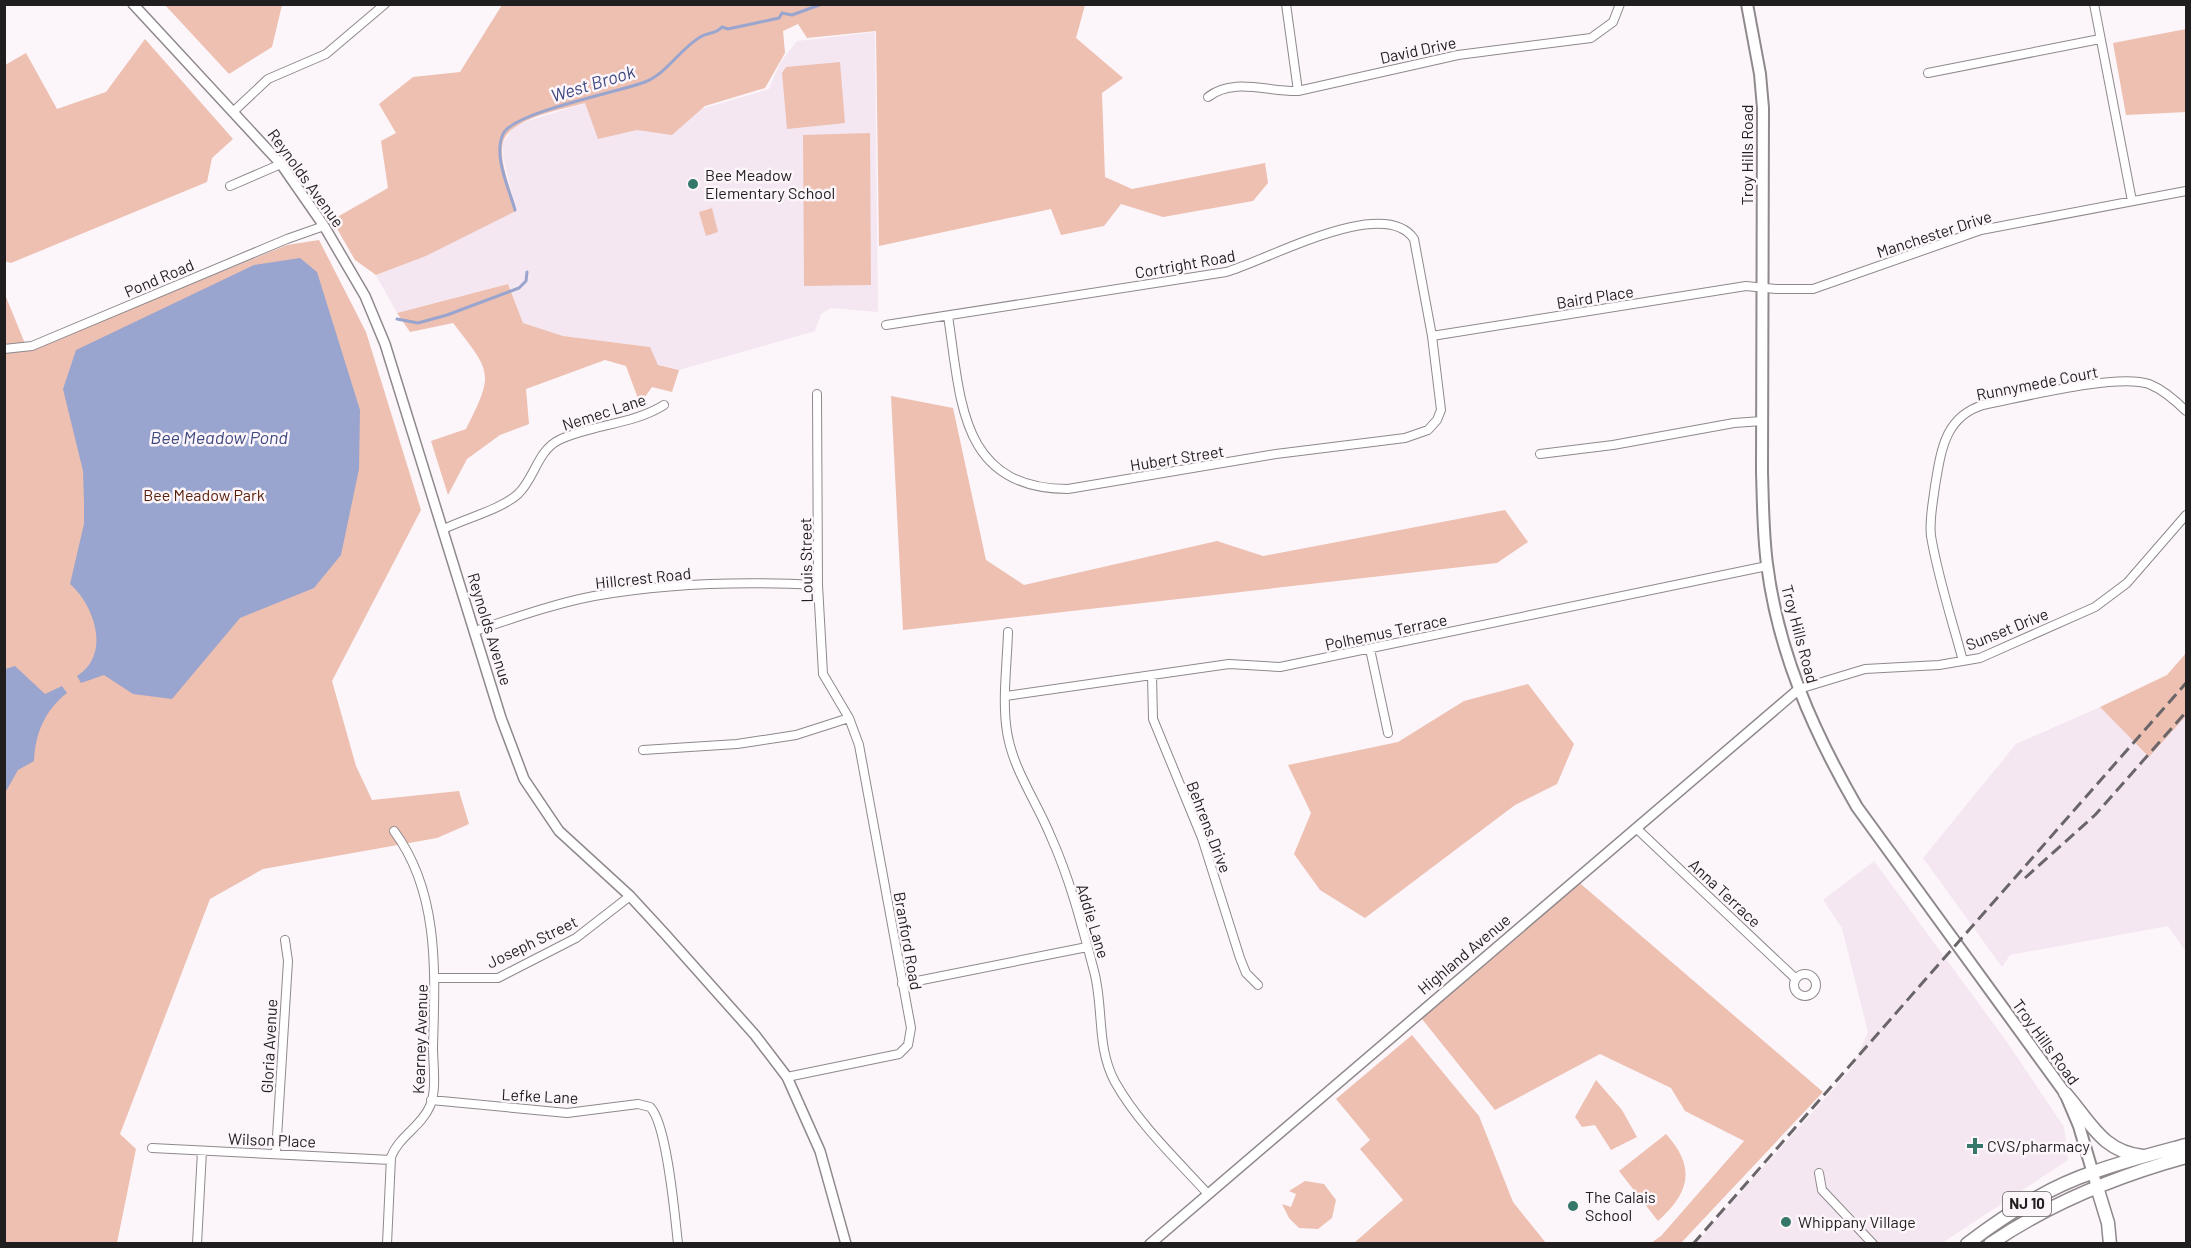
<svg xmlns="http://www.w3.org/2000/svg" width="2191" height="1248" font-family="Barlow,sans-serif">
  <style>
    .built { fill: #f5e7f1 }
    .green { fill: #edc0b1 }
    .water { fill: #99a5ce }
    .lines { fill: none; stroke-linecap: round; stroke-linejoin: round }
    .stream { stroke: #99a5ce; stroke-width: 3 }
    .minor-casing { stroke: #8f888d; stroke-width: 10 }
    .tertiary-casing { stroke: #8f888d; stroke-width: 12 }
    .secondary-casing { stroke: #8f888d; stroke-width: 14 }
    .primary-casing { stroke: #8f888d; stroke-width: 15 }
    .minor { stroke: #fff; stroke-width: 8 }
    .tertiary { stroke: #fff; stroke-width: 9 }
    .secondary { stroke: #fff; stroke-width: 10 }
    .primary { stroke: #fff; stroke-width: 12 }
    .rail { stroke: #696568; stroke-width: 3; stroke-dasharray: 12 6; stroke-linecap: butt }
    .poi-dot { fill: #357869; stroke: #fcf5fa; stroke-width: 2 }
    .labels { text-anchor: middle; stroke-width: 5; stroke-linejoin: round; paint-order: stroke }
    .shield { fill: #fcf5fa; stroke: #625e61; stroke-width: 1.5 }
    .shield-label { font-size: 15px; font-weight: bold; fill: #201e1f }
    .street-label { font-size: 16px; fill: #201e1f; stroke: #fcf5fa }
    .poi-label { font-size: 16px; fill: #201e1f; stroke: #fcf5fa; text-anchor: start }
    .park-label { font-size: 16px; fill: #581f08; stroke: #fcf5fa }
    .water-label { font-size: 18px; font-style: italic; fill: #3e4a80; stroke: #fcf5fa }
  </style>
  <rect width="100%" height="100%" fill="#fcf5fa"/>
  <!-- built -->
  <path class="built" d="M875 32 878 312 831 308 821 314 815 331 679 370 658 365 649 347 563 336 523 323 508 284 397 313 376 275 426 256 516 211 503 157V143L515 125 585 103 599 139 769 89 780 63 797 41Z
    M2100 707 2149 757 2186 716V952L2168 926 2010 955 2002 967 1923 858 2016 744Z
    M1874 861 2007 1042 2064 1127 2068 1160 1942 1243 1695 1244 1852 1068 1868 1032 1842 928 1823 900Z"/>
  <!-- green -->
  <path class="green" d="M165 5V4L282 5 272 47 229 74Z
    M502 5H1085L1076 38 1123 78 1102 93 1105 177 1132 189 1265 163 1268 183 1253 201 1163 217 1121 204 1104 226 1061 235 1051 209 879 246 876 31 807 38 798 24 783 31 785 53 765 88 705 106 672 135 637 130 598 139 585 103C564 109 510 118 503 142 498 161 512 191 516 211L426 256 376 275 355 260 332 220 388 188 381 141 396 133 379 104 413 77 460 72Z
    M2186 29V112L2126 115 2113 43Z
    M145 39 233 139 212 158 207 182 11 263 5 261V65L26 53 57 109 106 92Z
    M840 62 845 123 787 129 782 73 786 67Z
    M870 133 871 285 804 286 803 135Z
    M712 208 718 232 706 236 699 212Z
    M319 240 366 332 421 510 332 681 356 766 372 800 459 791 469 824 437 838 263 869 210 899 120 1134 136 1149 117 1243H5L4 292 28 351 287 245Z
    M508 284 523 323 563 336 650 347 658 365 679 370 672 392 652 387 640 404 626 366 605 360 526 389 529 424 500 435 467 459 448 495 431 441 466 429C495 372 491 372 453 323L410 332 397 313Z
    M891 396 953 408 986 560 1024 585 1217 541 1263 556 1505 510 1528 542 1497 563 903 630Z
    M2186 653V716L2149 757 2100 707 2167 675Z
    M1528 684 1574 744 1557 784 1515 805 1365 918 1320 890 1294 854 1311 813 1288 765 1398 742 1464 701Z
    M1575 879 1823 1092 1681 1243H1651L1661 1236 1744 1141 1685 1111 1671 1088 1600 1054 1495 1110 1418 1014Z
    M1412 1035 1479 1116 1513 1202 1546 1243H1354L1403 1200 1360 1149 1370 1140 1336 1099Z
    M1596 1080 1622 1110 1637 1137 1611 1150 1595 1125 1582 1127 1575 1117Z
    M1666 1134C1696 1167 1690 1193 1658 1221L1619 1171Z
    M1305 1181 1324 1184 1336 1200 1332 1218 1318 1229 1299 1228 1289 1218 1282 1204 1291 1207 1296 1194 1289 1191Z"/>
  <!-- water -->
  <path class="water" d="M300 258 317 272 360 410 359 469 341 555 314 588 240 618 172 699 133 694 104 675 81 683 77 676C111 655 95 606 70 584L84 524V503L83 471 63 389 76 350 254 265Z
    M15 666 45 694 62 686 67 693C45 710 35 734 34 761L18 770 5 793V669Z"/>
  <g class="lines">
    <!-- stream -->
    <path class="stream" d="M515 210C509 188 493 156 503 134 513 112 619 92 645 82 668 73 681 47 702 36 710 32 716 34 722 27L728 29 779 18 782 13 792 15 822 4
      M397 319 418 323 447 315 519 288 526 281 527 272"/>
    <!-- minor casing -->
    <g class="minor-casing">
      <path id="minor" d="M1286 4 1298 91
        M2094 4 2132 201
        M1928 73 2100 39
        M1208 97C1233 77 1268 92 1298 91L1458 55 1591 38 1613 22 1620 4
        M234 111 268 79 326 54 385 4
        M230 186 281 164
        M886 325 1226 272C1266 261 1384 194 1414 239L1432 336 1441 410 1437 420 1428 430 1405 438 1276 454 1068 489C959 489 961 399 948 316
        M1432 336 1746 286 1776 289H1813L1981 230 2186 191
        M4 349 32 346 287 239 324 226
        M1540 454 1613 445 1734 423 1762 421
        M444 529C464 519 502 509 518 494 535 478 537 451 559 440 593 424 632 425 664 405
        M475 631C514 618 553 604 594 596 667 583 744 581 818 585
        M1008 632C1007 665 1002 701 1007 732 1013 770 1037 802 1051 837 1070 879 1082 926 1094 971 1104 1008 1096 1047 1115 1082 1138 1123 1176 1159 1208 1194
        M1370 649 1388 733
        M1963 661C1952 620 1938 578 1931 536 1929 520 1933 503 1935 486 1941 452 1944 417 1983 405 2020 398 2116 373 2149 384 2164 390 2175 400 2186 411
        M1152 675 1153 719 1202 838 1240 958 1246 973 1258 985
        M1799 689 1865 669 1939 665 1980 658 2095 607 2127 583 2186 515
        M1006 696 1229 664 1280 667 1767 566
        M643 750 737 744 796 735 849 718
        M1636 828 1796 979
        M1794 985a11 11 0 1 1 22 0a11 11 0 1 1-22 0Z
        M435 978H498L576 938 630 896
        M902 984 1087 947
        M787 1077 899 1054 908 1045 911 1028 859 745 849 718 823 674 818 585 817 394
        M431 1100 567 1113 638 1104 650 1107C667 1123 675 1217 678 1244
        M152 1148 391 1160
        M276 1153 288 961 285 940
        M1819 1173 1822 1190 1873 1244
        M197 1244 202 1151
        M387 1244 391 1157C399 1136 421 1127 430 1106 437 1090 433 1065 433 1047 435 973 440 893 394 831"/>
    </g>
    <!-- tertiary casing -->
    <g class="tertiary-casing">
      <path id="tertiary" d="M133 4 281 164 324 226 365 296 385 344 501 718 524 779 559 831 630 896 665 934 755 1035 787 1077 820 1151 846 1244
        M1150 1244 1799 689"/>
    </g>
    <!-- secondary casing -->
    <g class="secondary-casing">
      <path id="secondary" d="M1747 4 1760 74 1763 108 1762 472C1763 503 1763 534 1767 564 1778 652 1813 731 1857 807L2065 1093 2079 1126 2097 1187"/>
    </g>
    <!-- primary casing -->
    <g class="primary-casing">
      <path id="primary" d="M2065 1093C2090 1121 2102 1152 2143 1156
        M2097 1187 2108 1223 2110 1244
        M1967 1244C2005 1215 2048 1187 2094 1172 2124 1161 2156 1153 2186 1145
        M1990 1244C2050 1203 2117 1176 2186 1157"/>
    </g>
    <!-- minor -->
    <use href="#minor" class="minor"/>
    <!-- tertiary -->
    <use href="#tertiary" class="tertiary"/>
    <!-- secondary -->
    <use href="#secondary" class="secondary"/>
    <!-- primary -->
    <use href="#primary" class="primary"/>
    <!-- rail -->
    <path class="rail" d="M2025 878 2095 815 2186 712
      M1693 1244 2186 683"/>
  </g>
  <!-- markers -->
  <g class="poi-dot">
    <circle cx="693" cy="184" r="6"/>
    <path d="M1972 1137h6v6h6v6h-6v6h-6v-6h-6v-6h6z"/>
    <circle cx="1573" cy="1206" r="6"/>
    <circle cx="1786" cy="1222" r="6"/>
  </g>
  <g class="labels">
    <!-- shield labels -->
    <rect class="shield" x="2003" y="1192" width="48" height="24" rx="4.5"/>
    <g class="shield-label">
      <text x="2027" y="1209">NJ 10</text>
    </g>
    <!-- street labels -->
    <g class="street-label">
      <text transform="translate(1418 50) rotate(-12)" y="6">David Drive</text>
      <text transform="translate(1747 155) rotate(-90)" y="6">Troy Hills Road</text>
      <text transform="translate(306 178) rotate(54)" y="6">Reynolds Avenue</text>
      <text transform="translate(1934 234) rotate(-18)" y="6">Manchester Drive</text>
      <text transform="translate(1185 264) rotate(-10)" y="6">Cortright Road</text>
      <text transform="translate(159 278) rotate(-23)" y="6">Pond Road</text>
      <text transform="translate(1595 297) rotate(-9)" y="6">Baird Place</text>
      <text transform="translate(2037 383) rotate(-11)" y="6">Runnymede Court</text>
      <text transform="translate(604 412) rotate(-18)" y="6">Nemec Lane</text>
      <text transform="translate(1177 458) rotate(-9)" y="6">Hubert Street</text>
      <text transform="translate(806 560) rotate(-91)" y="6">Louis Street</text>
      <text transform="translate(643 578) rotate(-6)" y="6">Hillcrest Road</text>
      <text transform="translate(490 629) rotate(73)" y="6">Reynolds Avenue</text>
      <text transform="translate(2007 629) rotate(-22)" y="6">Sunset Drive</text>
      <text transform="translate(1386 632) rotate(-12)" y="6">Polhemus Terrace</text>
      <text transform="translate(1800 634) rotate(75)" y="6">Troy Hills Road</text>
      <text transform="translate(1209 827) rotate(69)" y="6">Behrens Drive</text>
      <text transform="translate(1725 893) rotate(43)" y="6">Anna Terrace</text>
      <text transform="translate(1093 921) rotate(73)" y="6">Addie Lane</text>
      <text transform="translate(908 941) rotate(80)" y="6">Branford Road</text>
      <text transform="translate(532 942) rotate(-26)" y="6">Joseph Street</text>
      <text transform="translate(1464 954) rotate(-40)" y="6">Highland Avenue</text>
      <text transform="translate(420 1039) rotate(-88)" y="6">Kearney Avenue</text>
      <text transform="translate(2046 1042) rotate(54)" y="6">Troy Hills Road</text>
      <text transform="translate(269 1046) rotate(-87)" y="6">Gloria Avenue</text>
      <text transform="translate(540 1096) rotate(3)" y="6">Lefke Lane</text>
      <text transform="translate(272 1140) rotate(2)" y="6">Wilson Place</text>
    </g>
    <!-- poi labels -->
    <g class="poi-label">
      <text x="705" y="181">Bee Meadow<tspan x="705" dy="18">Elementary School</tspan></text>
      <text x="1987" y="1152">CVS/pharmacy</text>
      <text x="1585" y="1203">The Calais<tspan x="1585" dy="18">School</tspan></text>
      <text x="1798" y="1228">Whippany Village</text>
    </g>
    <!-- park labels -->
    <g class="park-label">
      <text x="204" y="501">Bee Meadow Park</text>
    </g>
    <!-- water labels -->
    <g class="water-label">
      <text transform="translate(593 84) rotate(-17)" y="6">West Brook</text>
      <text x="219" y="444">Bee Meadow Pond</text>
    </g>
  </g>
  <!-- border -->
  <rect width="2191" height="1248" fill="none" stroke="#201e1f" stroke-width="12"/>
</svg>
